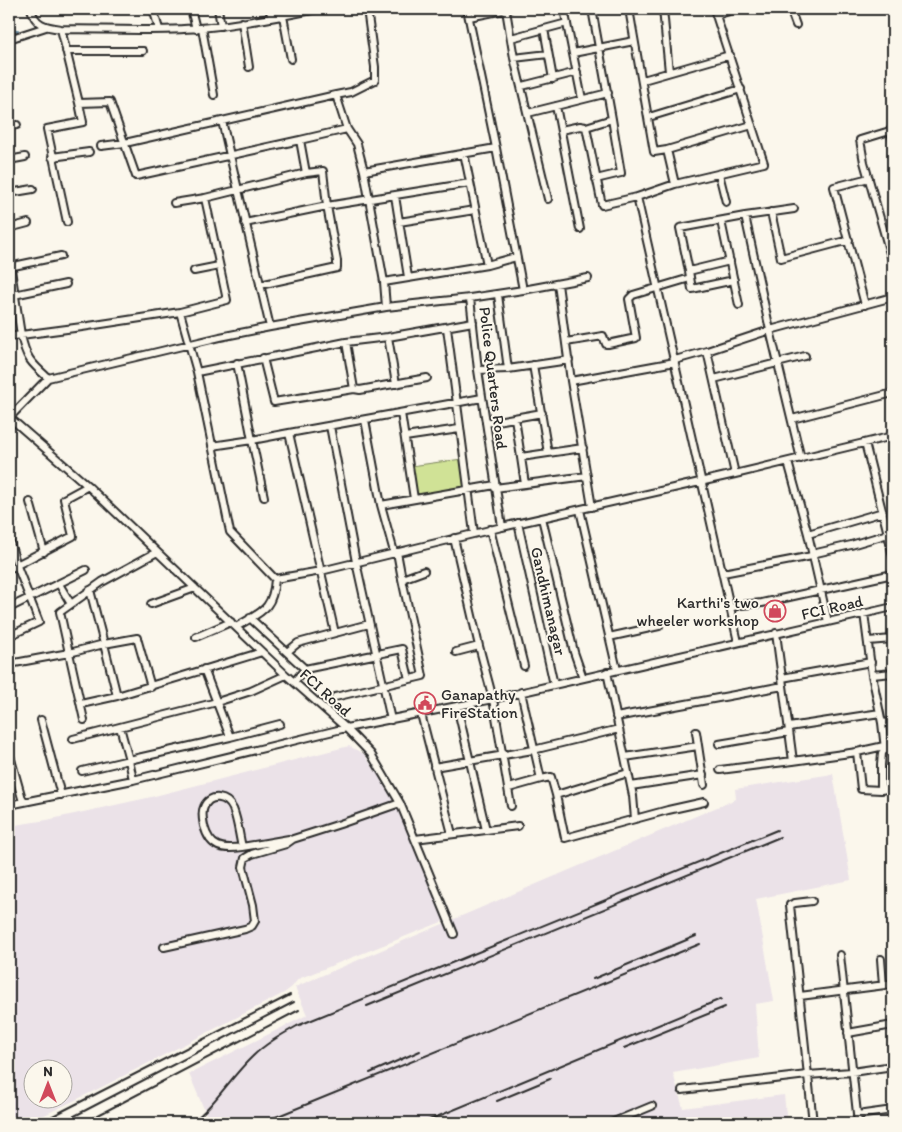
<svg xmlns="http://www.w3.org/2000/svg" width="902" height="1132" font-family="Itim,sans-serif">
  <style>
    .built { fill: #ebe2e8; fill-rule: evenodd }
    .green { fill: #d0e296; stroke: #7e8660 }
    .lines { fill: none; stroke-linecap: round; stroke-linejoin: round }
    .stream { stroke: #698ea4; stroke-width: 2 }
    .minor-casing { stroke: #2b2b2b; stroke-width: 10 }
    .minor { stroke: #fbf7ec; stroke-width: 6 }
    .rail { stroke: #2b2b2b; stroke-width: 2 }
    .labels { text-anchor: middle; stroke-width: 4; stroke-linejoin: round; paint-order: stroke }
    .street-label { font-size: 16px; fill: #2b2b2b; stroke: #fbf7ec }
    .poi-label { font-size: 16px; fill: #2b2b2b; stroke: #fbf7ec; text-anchor: end }
  </style>
  <rect width="100%" height="100%" fill="#fbf7ec"/>
  <filter id="ink" filterUnits="userSpaceOnUse"><feTurbulence type="fractalNoise" baseFrequency=".02" numOctaves="2"/><feDisplacementMap in="SourceGraphic" scale="10" xChannelSelector="R" yChannelSelector="G"/><feConvolveMatrix kernelMatrix="1 2 1 2 8 2 1 2 1" color-interpolation-filters="sRGB"/></filter>
  <g filter="url(#ink)">
    <!-- built -->
    <path class="built" d="M349 746 364 754 391 794 414 845 444 921 298 979 292 987 284 993 98 1089 28 1123H10L9 826 47 820 147 798ZM32 1070H62V1100H32Z
      M833 774 851 880 756 899 774 1001 755 1004 759 1058 673 1073 683 1108 784 1095 787 1123H210L189 1074 307 1015 295 987 736 799 735 789Z"/>
    <!-- green -->
    <path class="green" d="M462 459 466 489 415 497 411 466Z"/>
    <g class="lines">
      <!-- stream -->
      <path class="stream" d="M9 33 18 30"/>
      <!-- minor casing -->
      <g class="minor-casing">
        <path id="minor" d="M31 9C35 25 45 27 61 29 107 29 154 32 199 28 238 25 278 17 317 9
          M153 9 159 29
          M191 9 196 29
          M218 9 221 26
          M269 9 272 17
          M467 9 496 148 523 290 470 298
          M564 9 582 99
          M592 9 612 119 586 127 602 205 637 197
          M629 9 654 152 667 150 675 184 637 197 738 642
          M663 9 669 72
          M790 9 796 25
          M506 10 514 58 548 199
          M716 15 736 9
          M283 16 291 59
          M469 17 509 9
          M242 22 249 67
          M202 28 214 95
          M61 29 79 103 110 102 136 176 300 140 306 173 323 171 327 206 470 183
          M544 29 553 79
          M511 38 567 23
          M9 39 46 27
          M66 51H143
          M573 53 634 41
          M514 58 548 54
          M643 80 730 55
          M522 86 577 72
          M336 95 351 92 375 80V67L367 9
          M556 106 580 229
          M528 113 608 93
          M649 117 741 89
          M222 121 270 327
          M9 126 17 125
          M561 130 580 126 586 127
          M893 130 860 140 864 162 893 264
          M891 131 893 140
          M300 140 347 129
          M101 146 125 143 336 95 347 129 357 144 364 171
          M496 148 364 171 384 282 386 307 470 298 478 370 502 527 735 474 893 436
          M667 150 752 125
          M52 157 89 152
          M9 160 25 157
          M719 174 726 202
          M596 179 621 173 612 119
          M675 184 764 163 714 9
          M9 193 33 189
          M395 196 408 277
          M174 203 205 198
          M771 212 781 258 849 240
          M745 216 770 330 801 459
          M721 221 739 305
          M67 222 47 129 83 122 79 103
          M399 222 475 210
          M245 223 327 206 337 261V268L260 285
          M9 228 28 223
          M9 257 21 335 9 337
          M730 261 689 271 692 289 734 280
          M487 265 516 257
          M9 267 61 256
          M194 271 219 266
          M689 271 680 228 745 216 794 209
          M384 282 487 265 464 153
          M558 284 571 381
          M523 290 588 278
          M498 295 508 369 569 360
          M9 296 66 284
          M865 305 834 187 869 178
          M180 312 227 300 205 198 306 173
          M473 322 388 337 346 342 197 372 230 532 275 579 321 571 502 527
          M447 328 474 533
          M388 337 396 384
          M346 342 354 389
          M566 342 603 336 606 344H608L636 338 629 299 633 295 690 278
          M707 351 735 474
          M263 358 274 402 354 389 360 390 427 378
          M675 360 707 351 770 330 893 297
          M237 363 252 440 289 433
          M533 365 548 453 583 448
          M478 370 508 369
          M48 378C30 362 26 358 21 335L82 327 180 312 197 372
          M714 379 805 356
          M401 413 414 499
          M9 417 88 486 286 675 346 728 493 699 893 607
          M9 418 48 378 220 337 270 327 386 307
          M515 418 525 484
          M792 419 893 393
          M365 420 381 505 394 552
          M486 423 542 413
          M330 426 356 562 391 720
          M405 437 459 429
          M865 443 888 534
          M212 446 252 440 264 497
          M521 457 548 453
          M788 462 808 534 828 622
          M495 488 587 476
          M30 502 44 552
          M381 505 495 485
          M592 507 571 381 675 362
          M580 510 617 670
          M542 518 574 652 583 678
          M518 523 554 685
          M490 529 524 666
          M808 534 883 512
          M454 538 479 646
          M9 539 17 566 39 622 9 636
          M397 552 402 579
          M812 554 851 545 888 534 893 557
          M9 569 73 536 64 499 88 486
          M723 573 812 556
          M59 584 71 604
          M151 604 195 588
          M9 608 86 570
          M731 608 740 605 762 603 893 574
          M864 613 872 675 882 723 885 749 882 753 881 765V790L893 788
          M250 618 305 669 402 649 409 679
          M369 624 335 633 289 433 482 398
          M236 627C260 612 273 611 275 579
          M776 633 793 761 857 752 884 746
          M196 637 231 622
          M609 637 659 626
          M868 641 893 639
          M287 652 298 643 335 633
          M456 652 479 646 493 699 511 806
          M9 664 69 653 60 612 102 582 157 552
          M204 669 230 737 280 724
          M607 672 633 796 635 819
          M872 675 893 673
          M782 678 871 662
          M294 682 305 669
          M117 696 104 644 137 638 151 687
          M335 697 423 676 402 579 424 571
          M81 704 117 696 262 652
          M457 706 486 830
          M421 714 452 834
          M616 717 783 686
          M41 720 61 795
          M84 720 69 653 104 644 90 590
          M882 723 893 722
          M120 727 129 760 230 737
          M789 727 880 713
          M696 732 704 785
          M73 739 217 702 251 691 286 675
          M719 744 789 732
          M885 749 893 748
          M9 752 23 802
          M857 752 861 789 881 790
          M625 757 698 746
          M434 767 533 750 619 729
          M720 770 793 761
          M82 771 129 760 133 780
          M628 773 556 795 565 838 668 810 704 802
          M541 779 551 777 556 795
          M631 786 703 775
          M509 788 541 779 521 692
          M9 805 133 780 346 728 371 754 400 803 454 934
          M415 839 518 826
          M242 847C239 835 238 821 233 809 227 796 210 793 204 807 201 813 203 820 204 826 210 848 222 850 242 847L289 839
          M812 901 795 903 790 905 813 1123
          M164 947 245 929 252 926 255 921 253 905 243 867 245 858 252 854 286 844 293 839 340 824 400 803
          M840 955 858 1123
          M881 959 883 985
          M800 996 893 984
          M848 1033 893 1025
          M682 1090 807 1075 852 1072 893 1066
          M857 1115 893 1110
          M740 1121V1123
          M611 1123 652 1106"/>
      </g>
      <!-- minor -->
      <use href="#minor" class="minor"/>
      <!-- rail -->
      <path class="rail" d="M593 979 696 936
        M367 1006 780 837
        M624 1048 725 1007
        M370 1073 420 1051
        M497 1101 550 1079
        M39 1123 290 995
        M61 1123 294 1002
        M83 1123 299 1010
        M191 1123C215 1105 230 1078 252 1057 265 1044 281 1035 297 1026L777 830
        M261 1123 700 944
        M422 1123 721 999"/>
    </g>
  </g>
  <!-- icons -->
  <defs>
    <g id="shop-ring" transform="scale(1.125)"><circle r="9.5" fill="#fbf7ec" stroke="#d1495b" stroke-width="1.5"/><path d="M-5-2.5h2.3a2.7 3.5 0 0 1 5.4 0H5L5.5 6h-11ZM-1.5-2.5h3a1.5 2.3 0 0 0-3 0Z" fill="#d1495b"/></g>
    <g id="civic-ring" transform="scale(1.125)"><circle r="9.5" fill="#fbf7ec" stroke="#d1495b" stroke-width="1.5"/><path d="M-.6-6.5H3V-4.5H.6V-3L4-1V1h2V6H-6V1h2V-1L-.6-3ZM-1.2 2.5V6h2.4V2.5Z" fill="#d1495b"/></g>
  </defs>
  <g fill-rule="evenodd">
    <use href="#shop-ring" x="775" y="611"/>
    <use href="#civic-ring" x="425" y="703"/>
  </g>
  <g class="labels">
    <!-- street labels -->
    <g class="street-label">
      <text transform="translate(494 378) rotate(83)" y="6">Police Quarters Road</text>
      <text transform="translate(549 601) rotate(77)" y="6">Gandhimanagar</text>
      <text transform="translate(832 607) rotate(-13)" y="6">FCI Road</text>
      <text transform="translate(326 692) rotate(42)" y="6">FCI Road</text>
    </g>
    <!-- poi labels -->
    <g class="poi-label">
      <text x="759" y="608">Karthi's two<tspan x="759" dy="18">wheeler workshop</tspan></text>
      <text x="441" y="700" text-anchor="start">Ganapathy<tspan x="441" dy="18">FireStation</tspan></text>
    </g>
  </g>
  <!-- margin -->
  <rect width="902" height="1132" fill="none" stroke="#fbf7ec" stroke-width="30"/>
  <rect x="15" y="15" width="872" height="1102" fill="none" stroke="#2b2b2b" stroke-width="2" filter="url(#ink)"/>
  <!-- north arrow -->
  <g transform="translate(48 1084)"><circle r="24" fill="#fbf7ec" stroke="#a8a59f"/>
  <path d="M0-4L9 19L0 12L-9 19Z" fill="#d1495b"/>
  <text y="-8" font-size="14" font-weight="bold" text-anchor="middle" fill="#2b2b2b">N</text>
  </g>
</svg>
